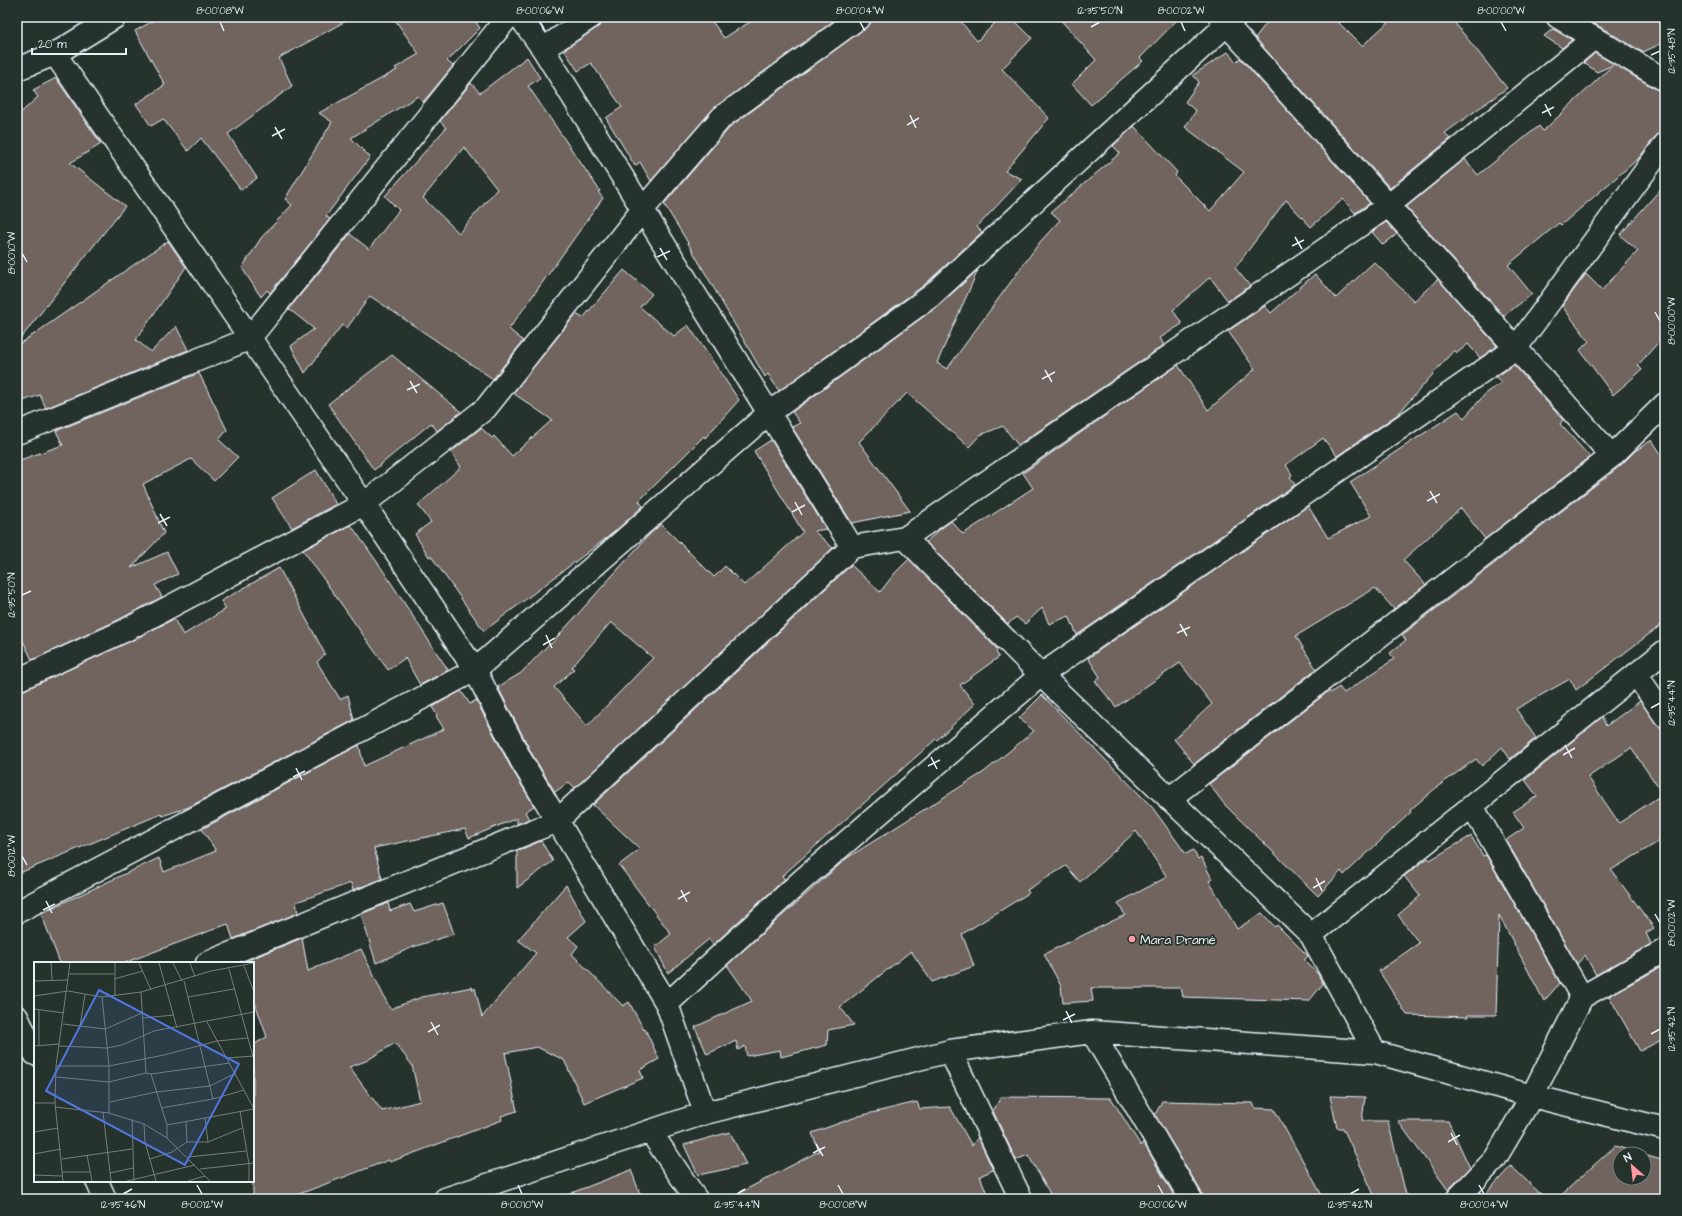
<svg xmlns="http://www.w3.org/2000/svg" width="1682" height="1216" font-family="'Architects Daughter',sans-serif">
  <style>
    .building { fill: #71645d; stroke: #e8f1f8; fill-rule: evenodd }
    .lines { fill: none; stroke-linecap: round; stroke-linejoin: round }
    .minor-casing { stroke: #e8f1f8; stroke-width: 25 }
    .secondary-casing { stroke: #e8f1f8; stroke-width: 25 }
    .minor { stroke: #26332d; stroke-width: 22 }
    .secondary { stroke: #26332d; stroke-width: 22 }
    .ticks { fill: none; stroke: #e8f1f8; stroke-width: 1.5 }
    .poi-dot { fill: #ff9aa2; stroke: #26332d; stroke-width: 1.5 }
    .labels { text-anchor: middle; stroke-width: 3.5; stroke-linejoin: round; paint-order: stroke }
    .poi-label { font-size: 13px; fill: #e8f1f8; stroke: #26332d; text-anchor: start }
    .inset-road { fill: none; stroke: #747f7e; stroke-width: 1 }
    .view { fill: #5077e0; fill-opacity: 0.15; stroke: #5077e0; stroke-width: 2 }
    .inset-edge { fill: none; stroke: #e8f1f8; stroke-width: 2 }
    .neatline { fill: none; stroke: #e8f1f8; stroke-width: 1.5 }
    .ticks-label { font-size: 10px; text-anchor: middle; fill: #e8f1f8 }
  </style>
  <rect width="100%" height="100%" fill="#26332d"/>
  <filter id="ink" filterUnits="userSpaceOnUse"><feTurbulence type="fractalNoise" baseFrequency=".025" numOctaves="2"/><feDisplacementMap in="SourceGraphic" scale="8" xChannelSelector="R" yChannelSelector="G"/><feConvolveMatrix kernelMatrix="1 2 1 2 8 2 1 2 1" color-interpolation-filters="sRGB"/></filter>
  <g filter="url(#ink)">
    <!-- building -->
    <path class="building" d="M160 17H353L279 58 292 86 228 134 257 178 241 190 201 138 188 151 163 119 151 126 136 104 165 85 135 31Z
      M393 17H478L475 21 480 28 447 61 453 66 423 102 418 96 351 138 370 157 326 216 330 219 270 293 267 290 261 297 242 268 261 238 292 205 285 199 332 122 319 113 397 70 395 68 419 54Z
      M605 17H709L724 38 758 17H839L715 107 651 181 640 162 635 166 606 118 622 107 591 63 578 71 564 50 598 27Z
      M872 17H957L977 41 1001 17H1011L1032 38 1002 69 1049 118 1005 171 1022 179 977 227 982 232 923 286 779 391 768 374 765 377 685 238 664 204 731 126 867 27 871 22Z
      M1058 17H1180L1140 58 1143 61 1091 105 1072 84 1096 60Z
      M1271 17H1333L1362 46 1394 17H1450L1507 88 1445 133 1450 139 1390 188 1255 38Z
      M1583 17H1654L1665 30V42L1643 52Z
      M1553 29 1572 40 1562 48 1544 36Z
      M1228 52 1236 62 1240 58 1370 203 1355 213 1343 199 1311 227 1286 200 1235 268 1250 286 1228 301 1210 277 1173 310 1182 324 1160 338 1164 345 1018 445 1003 426 980 435 969 447 907 393 859 442 910 511 852 523 792 427 800 423 792 412 938 306 978 270 937 363 947 369 1040 242 1060 220 1051 212 1120 153 1113 146 1134 126 1177 172 1175 176 1210 211 1244 172 1185 127 1196 111 1185 102 1199 82 1193 75Z
      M1595 53 1659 91 1665 92V128L1655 137 1639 158 1561 225 1559 223 1508 265 1532 294 1504 316 1406 207 1465 159 1478 175 1539 126 1543 131 1613 65 1597 72 1584 63Z
      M527 57 540 78 528 86 600 191 598 192 603 198 509 329 523 341 493 379 370 296 347 328 342 325 305 373 291 346 314 329 289 309 350 234 369 249 399 210 385 196 446 128 440 121 471 83 480 93ZM464 147 497 189 459 233 423 198Z
      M56 78 101 144 70 163 125 206 17 343V116L38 97 33 90Z
      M1665 184V335L1638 365 1642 370 1613 395 1580 350 1589 341 1562 306 1586 274 1602 290 1638 251 1620 235Z
      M1386 222 1397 234 1383 245 1372 232Z
      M168 241 186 267 136 340 151 352 176 326 188 350 46 408 40 395 17 403V346Z
      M1374 262 1414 301 1438 279 1497 346 1480 358 1468 344 1457 353 1454 350 1398 414 1337 456 1323 438 1286 465 1292 475 1290 477 1295 485 1077 635 1069 616 1049 624 1042 608 1025 624 1016 617 1008 624 926 542 939 530 951 521 963 534 1033 488 1023 473 1178 365 1208 410 1255 369 1228 331 1265 306 1271 313 1315 274 1336 298Z
      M624 270 652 294 640 307 674 336 688 325 739 400 705 438 704 436 639 501 643 506 642 507 613 533 484 631 431 556 429 557 415 534 431 522 418 505 461 467 451 452 481 428 492 438 494 436 512 456 552 420 513 393 576 314 583 318Z
      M392 355 461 412 437 431 431 423 374 470 328 404Z
      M1514 365 1563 420 1560 424 1590 457 1485 539 1461 508 1403 560 1426 585 1394 609 1375 588 1296 636 1316 669 1194 764 1174 739 1212 704 1180 663 1116 707 1095 681 1100 677 1088 658 1308 506 1328 538 1371 516 1350 482 1458 411 1464 418 1487 392 1501 383 1496 377Z
      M199 373 227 430 219 440 238 457 214 481 191 459 143 484 164 533 131 568 167 552 178 574 155 585 162 597 118 620 32 660 17 628V461L63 445 56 431Z
      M771 440 826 529 814 531 833 548 575 788 569 782 555 792 532 754 498 687 521 673 550 643 551 644 647 537 661 524 714 577 725 566 744 585 803 532 754 451ZM611 622 653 658 587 726 554 687 574 669 572 667Z
      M1652 440 1665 460V622L1576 690 1570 679 1516 709 1536 738 1510 759 1502 747 1482 766 1476 759 1437 787 1410 810 1411 812 1344 875 1341 871 1318 896 1225 805 1209 784 1329 691 1330 693 1339 687 1344 693 1394 659 1390 653 1406 640 1402 635 1620 466 1635 451Z
      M316 470 336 504 292 528 272 498Z
      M351 525 382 569 448 670 420 685 405 658 388 670 303 550Z
      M909 559 998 650 996 652 999 657 960 685 975 704 937 740 936 739 782 876 785 879 713 945 709 939 668 973 655 947 671 934 619 865 640 849 593 805 851 565 880 592 895 573Z
      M279 568 325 654 317 662 340 699 348 695 354 720 189 807 162 816 161 814 17 874V692L22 691 129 642 174 619 183 635 226 609 221 601Z
      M461 691 470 704 476 700 510 766 534 806 525 812 529 819 517 824V818L469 838 465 829 374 848 382 879 353 890 351 883 296 902 298 913 233 939 228 924 124 963H60L41 913 159 858 164 872 216 851 202 829 359 745 364 766 444 729 436 716 437 715 432 707Z
      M1042 695 1152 807 1186 854 1193 850 1198 859 1201 857 1212 879 1209 881 1237 929 1262 913 1275 927 1277 925 1308 956 1304 960 1318 974 1323 984 1309 1001 1183 997 1181 988H1091L1093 1001 1063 1003 1061 986 1044 954 1125 915 1118 903 1167 877 1136 831 1080 882 1066 866 1027 890 1029 893 962 934 974 966 932 982 911 951 840 1007 854 1025 828 1030 827 1045 781 1057 780 1050 747 1056 745 1046 738 1050 736 1041 707 1054 695 1027 752 1001 727 965 847 858 984 772 1034 731 1019 718Z
      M1640 701 1665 735V838L1611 870 1654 928 1646 933 1651 944 1596 975 1585 955 1577 964 1506 840 1524 828 1513 812 1537 796 1525 780 1602 717 1606 726ZM1631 748 1663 794 1619 823 1588 777Z
      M1471 836 1483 856 1486 855 1560 983 1544 1001 1499 915 1496 1015H1468V1017L1407 1015 1379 971 1419 943 1398 915 1420 896 1404 876 1428 858 1430 860Z
      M541 841 553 861 517 888V851Z
      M566 885 586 921 568 937 578 946 572 954 623 1006 629 1002 644 1030 645 1029 659 1059 640 1070 643 1078 584 1103 564 1060 537 1047 505 1053 517 1111 501 1116 502 1120 390 1162 389 1160 286 1199H253V1045L267 1037 253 997V963H241L302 938 308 971 361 949 390 1009 422 997 472 987 473 990 475 988 482 1017 536 953 518 940ZM395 1043 412 1065 420 1101 382 1111 349 1067 366 1061Z
      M388 903 390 911 410 904 414 912 443 903 454 934 413 947 376 963 361 914Z
      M1661 967 1665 977V1038L1640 1051 1609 996Z
      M1330 1096 1365 1097 1362 1121H1388L1407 1199H1376L1343 1128H1337Z
      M1001 1097 1111 1098 1141 1146 1143 1142 1176 1199H1053L1028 1155 1016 1160 993 1111Z
      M1162 1101 1253 1103 1255 1108 1274 1109 1324 1199H1203L1202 1193 1155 1115Z
      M917 1102 920 1109 950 1107 972 1146 978 1137 993 1170 980 1176 989 1199H728L819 1151 812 1133 859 1116Z
      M1398 1121H1448L1470 1168 1448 1190Z
      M730 1132 746 1165 698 1175 684 1145Z
      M1615 1146 1642 1154H1620V1178H1644V1155L1665 1161V1199H1557Z
      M1511 1166 1546 1199H1474L1481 1192 1483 1197Z
      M631 1170 642 1199H561V1197Z"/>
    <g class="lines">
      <!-- minor casing -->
      <g class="minor-casing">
        <path id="minor" d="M520 17 543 49 852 547
          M1220 17 1612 456
          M1558 17 1665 80
          M543 49 591 17
          M55 54 364 504 475 670 521 760 667 1004 705 1113
          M17 69 55 54 115 17
          M17 433 249 339 508 17
          M905 538 1041 675 1311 935 1375 1052
          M1636 674 1665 716
          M17 680 124 631 364 504 486 408 643 209 722 117 860 17
          M1169 799 1612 456 1665 404
          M1472 806 1582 997
          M17 912 475 670 769 413 931 296 1235 17
          M1311 935 1665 651
          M207 963 557 821 852 547 905 538 1388 206 1594 38
          M667 1004 802 880 1041 675 1516 348 1665 144
          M1092 1032 1191 1199
          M950 1051 1021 1199
          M650 1131 696 1199
          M445 1199 705 1113 950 1051 1092 1032 1375 1052 1532 1096 1665 1129
          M1457 1199 1495 1159 1532 1096 1582 997 1665 950"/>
      </g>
      <!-- secondary casing -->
      <g class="secondary-casing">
        <path id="secondary" d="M17 1017 35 1054
          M97 1181 105 1199"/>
      </g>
      <!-- minor -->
      <use href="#minor" class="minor"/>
      <!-- secondary -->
      <use href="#secondary" class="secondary"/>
    </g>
  </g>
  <!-- ticks -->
  <path class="ticks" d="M220 22 224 31M540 22 545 31M860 22 865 31M1181 22 1185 31M1501 22 1506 31M1091 27 1100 22M1651 55 1660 51M1545 104 1551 116M1542 113 1554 107M910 115 916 128M907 125 919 118M275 127 282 139M272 136 285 129M1295 237 1302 249M1292 246 1304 240M660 248 667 260M22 253 27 262M657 257 670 251M1655 312 1660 321M1045 370 1052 382M1042 379 1055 372M410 381 417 393M407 390 420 384M1430 491 1437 503M1427 501 1440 494M795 502 802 515M792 512 805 505M160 514 167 526M158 523 170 517M22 595 31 591M1180 624 1187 636M1177 633 1190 627M546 635 552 648M543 645 555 638M1651 708 1660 703M1565 745 1572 758M1563 755 1575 748M931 757 937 769M928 766 940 760M296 768 302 780M293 777 305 771M22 856 27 865M1316 878 1322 891M1313 888 1325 881M681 890 687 902M678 899 690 892M46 901 52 913M43 910 55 904M1655 914 1660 923M1066 1011 1072 1023M1063 1020 1075 1014M431 1022 438 1035M428 1032 440 1025M1651 1034 1660 1029M1451 1133 1457 1145M1448 1142 1460 1135M816 1144 823 1156M813 1153 825 1147M197 1185 202 1194M518 1185 522 1194M838 1185 843 1194M1158 1185 1163 1194M1479 1185 1484 1194M123 1194 132 1189M737 1194 745 1189M1350 1194 1359 1189"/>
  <!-- markers -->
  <circle class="poi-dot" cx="1132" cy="939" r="4"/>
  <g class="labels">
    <!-- poi labels -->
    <g class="poi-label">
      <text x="1140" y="944">Mara Dramé</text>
    </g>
  </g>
  <!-- overview -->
  <g transform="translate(34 962)">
    <rect width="220" height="220" fill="#26332d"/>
    <path class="inset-road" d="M17 1 18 18M81 1V34M105 1 117 28M125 1 143 66M139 1 148 19M156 1 161 15M210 4 220 30M195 7 220 98M35 12H80M80 17 109 9M0 19 34 18M150 19 179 137M107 30 112 111M0 34 34 29 68 35 107 30 177 9 220 1M68 35 75 104V151M154 35 200 27M0 47 30 51M5 48V84M108 56 140 53M173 60 220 147M29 62 71 67 108 51M46 64 51 33M0 84 25 82M25 84 73 86 88 83 120 69 220 50M193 96 220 94M22 104H75L130 93 183 79 214 76M117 112 133 163V176M22 115 75 120 112 111 117 112 196 101M76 140 122 130 176 124 202 111M0 141H21M21 145 75 151 110 162 133 176 176 219M127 146 179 137 210 128M206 149 215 202V219M69 150 77 219M171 156 174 180M98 157 100 219M152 160 153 180M110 162 111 180 122 219M133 163 220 147M0 170 24 166M0 192 27 187M53 193 58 219M154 195 212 189M28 197 98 187M116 197 138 190 153 180H174L208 166M166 207 220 201M28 210H56M76 211 99 206M0 213 28 214M29 219 21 141 22 104 36 1M93 219 161 203M154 219 171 214"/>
    <path class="view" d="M65 28 205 102 151 203 12 129Z"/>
    <rect width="220" height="220" class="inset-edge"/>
  </g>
  <!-- margin -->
  <rect width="1682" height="1216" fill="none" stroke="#26332d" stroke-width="44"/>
  <!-- north arrow -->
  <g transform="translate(1632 1166) rotate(332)"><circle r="19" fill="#26332d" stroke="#747f7e"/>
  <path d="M0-3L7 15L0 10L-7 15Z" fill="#ff9aa2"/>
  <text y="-6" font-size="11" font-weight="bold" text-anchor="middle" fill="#e8f1f8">N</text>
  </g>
  <!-- scale -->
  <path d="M32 48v6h94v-6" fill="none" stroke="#e8f1f8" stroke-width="2"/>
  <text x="38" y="48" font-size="12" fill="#e8f1f8" stroke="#26332d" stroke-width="3" paint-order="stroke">20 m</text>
  <rect x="22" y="22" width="1638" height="1172" class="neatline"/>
  <g class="ticks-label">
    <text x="220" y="14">8°00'08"W</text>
    <text x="540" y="14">8°00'06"W</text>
    <text x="860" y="14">8°00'04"W</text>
    <text x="1100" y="14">12°35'50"N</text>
    <text x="1181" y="14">8°00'02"W</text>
    <text x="1501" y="14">8°00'00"W</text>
    <text transform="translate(1671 51) rotate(-90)" y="4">12°35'48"N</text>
    <text transform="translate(11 253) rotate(-90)" y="4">8°00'10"W</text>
    <text transform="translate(1671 321) rotate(-90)" y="4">8°00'00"W</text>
    <text transform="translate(11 595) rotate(-90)" y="4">12°35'50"N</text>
    <text transform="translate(1671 703) rotate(-90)" y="4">12°35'44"N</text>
    <text transform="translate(11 856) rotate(-90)" y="4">8°00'12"W</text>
    <text transform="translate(1671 923) rotate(-90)" y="4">8°00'02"W</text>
    <text transform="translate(1671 1029) rotate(-90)" y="4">12°35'42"N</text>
    <text x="123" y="1208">12°35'46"N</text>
    <text x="202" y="1208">8°00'12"W</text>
    <text x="522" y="1208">8°00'10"W</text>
    <text x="737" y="1208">12°35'44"N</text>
    <text x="843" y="1208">8°00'08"W</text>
    <text x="1163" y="1208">8°00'06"W</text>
    <text x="1350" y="1208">12°35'42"N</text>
    <text x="1484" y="1208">8°00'04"W</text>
  </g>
</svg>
